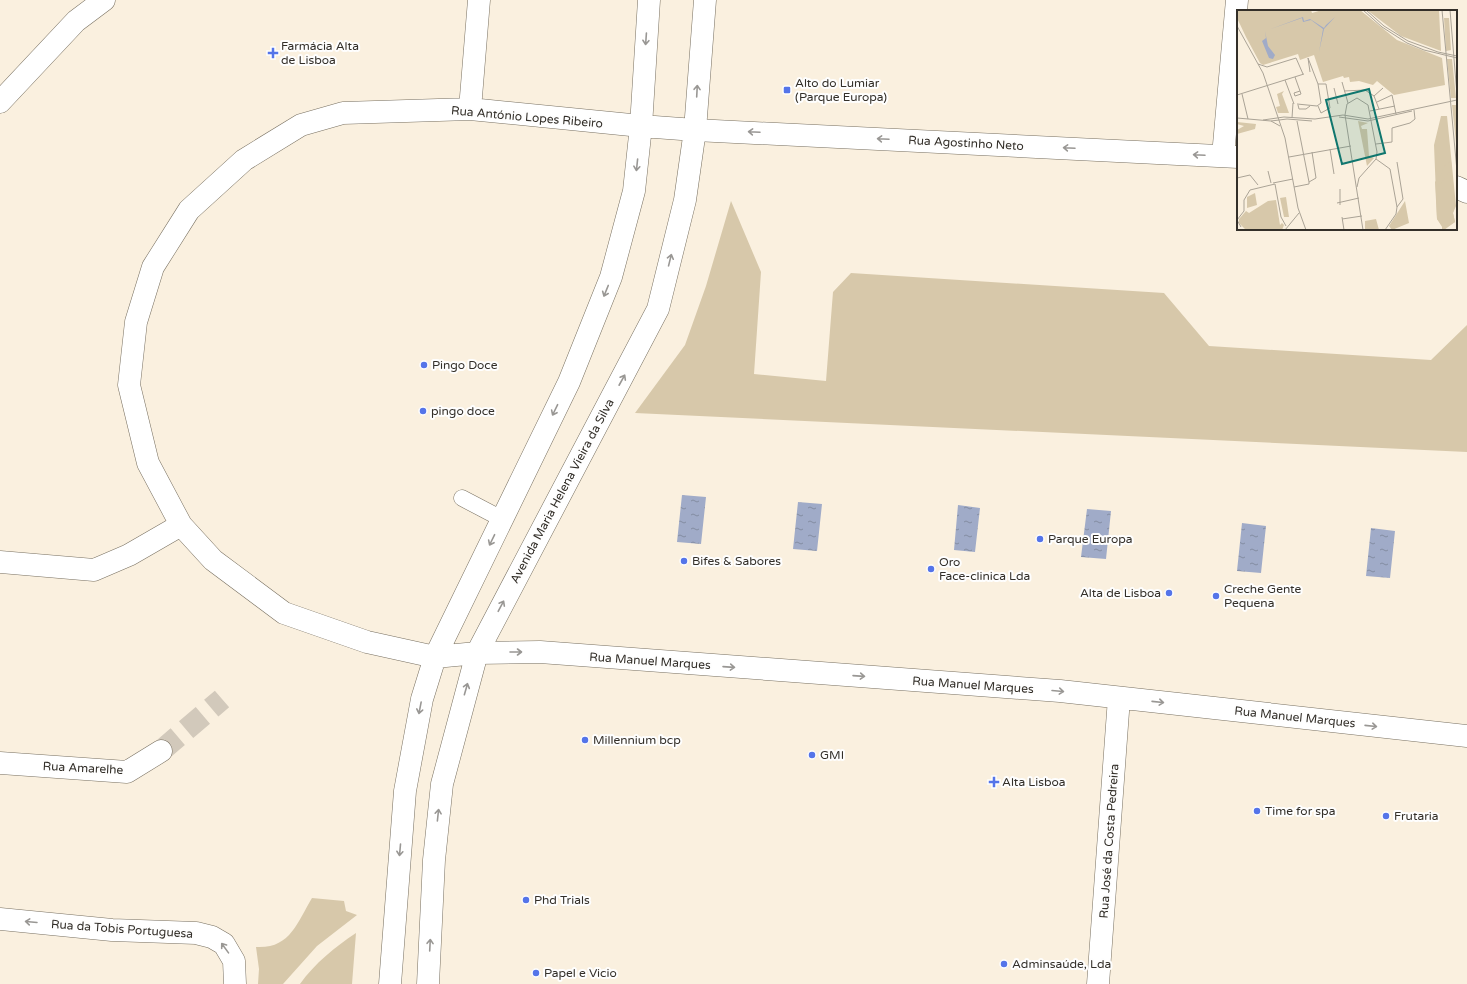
<svg xmlns="http://www.w3.org/2000/svg" width="1467" height="984" font-family="'Varela Round',sans-serif">
  <style>
    .grass { fill: #d7c8aa }
    .water { fill: url(#water-ripples) }
    .lines { fill: none; stroke-linecap: round; stroke-linejoin: round }
    .street-tunnel { stroke: #d2c9bb; stroke-width: 22; stroke-dasharray: 22 11; stroke-linecap: butt }
    .lane-casing { stroke: #787061; stroke-width: 17 }
    .street-casing { stroke: #787061; stroke-width: 23 }
    .secondary-casing { stroke: #787061; stroke-width: 23 }
    .lane { stroke: #fff; stroke-width: 16 }
    .street { stroke: #fff; stroke-width: 22 }
    .secondary { stroke: #fff; stroke-width: 22 }
    .oneway { stroke: #999794 }
    .poi-dot { fill: #5474e9; stroke: #fefefe; stroke-width: 1.5 }
    .labels { text-anchor: middle; stroke-width: 4; stroke-linejoin: round; paint-order: stroke }
    .poi-label { font-size: 12px; fill: #332f29; stroke: #fefefe; text-anchor: start }
    .street-label { font-size: 12px; fill: #332f29; stroke: #fefefe }
    .inset-road { fill: none; stroke: #aaa396; stroke-width: 1 }
    .view { fill: #0f766e; fill-opacity: 0.15; stroke: #0f766e; stroke-width: 2 }
    .inset-edge { fill: none; stroke: #332f29; stroke-width: 2 }
  </style>
  <defs>
    <pattern id="water-ripples" width="26" height="14" patternUnits="userSpaceOnUse"><rect width="26" height="14" fill="#a0abc8"/><path d="M2 4q2-2 4 0t4 0M15 11q2-2 4 0t4 0" fill="none" stroke="#838ca2"/></pattern>
  </defs>
  <rect width="100%" height="100%" fill="#faf0df"/>
  <!-- grass -->
  <path class="grass" d="M731 201 761 272 754 374 826 381 833 292 851 273 1164 293 1209 346 1431 360 1467 325V452L635 413 685 345 706 286Z
    M312 898 344 901 346 911 357 915 317 946 283 984H258L259 969 256 947C290 949 297 923 312 898Z
    M356 933 352 984H300C315 963 335 947 356 933Z"/>
  <!-- water -->
  <path class="water" d="M682 495 706 497 701 544 677 542Z
    M798 502 822 504 817 551 793 549Z
    M958 505 980 508 975 552 954 550Z
    M1087 509 1111 511 1106 559 1081 557Z
    M1242 523 1266 526 1261 573 1237 571Z
    M1371 528 1395 531 1390 578 1366 576Z"/>
  <g class="lines">
    <!-- street-tunnel -->
    <path class="street-tunnel" d="M161 751 222 699"/>
    <!-- lane casing -->
    <g class="lane-casing">
      <path id="lane" d="M462 498 502 519"/>
    </g>
    <!-- street casing -->
    <g class="street-casing">
      <path id="street" d="M0 102 76 21 104 0
        M470 109 479 0
        M695 130 1238 157
        M1223 156 1237 0
        M1456 187 1467 192
        M0 562 94 570 129 555 181 525
        M477 653 540 652 1060 691 1467 736
        M435 657 367 642 284 613 213 560 181 525 148 463 129 385 136 322 153 267 189 210 244 160 301 125 343 113 470 109 641 126
        M0 763 127 772 161 751
        M0 919 112 930 196 933 212 937 224 944 234 961 235 984
        M1098 984 1119 698"/>
    </g>
    <!-- secondary casing -->
    <g class="secondary-casing">
      <path id="secondary" d="M641 126 695 130
        M435 657 477 653
        M390 984 405 791 422 699 435 657 569 382 611 277 634 191 641 126 649 0
        M428 984 434 860 442 784 477 653 658 309 685 200 695 130 705 0"/>
    </g>
    <!-- lane -->
    <use href="#lane" class="lane"/>
    <!-- street -->
    <use href="#street" class="street"/>
    <!-- secondary -->
    <use href="#secondary" class="secondary"/>
  </g>
  <!-- one-way arrows -->
  <defs><path id="oneway-shaft" d="M-6 0H5M1.5-3L5.5 0L1.5 3" fill="none" stroke-width="1.6" stroke-linecap="round" stroke-linejoin="round"/></defs>
  <g class="oneway">
    <use href="#oneway-shaft" transform="translate(646 39) rotate(94)"/>
    <use href="#oneway-shaft" transform="translate(697 91) rotate(-87)"/>
    <use href="#oneway-shaft" transform="translate(754 132) rotate(-177)"/>
    <use href="#oneway-shaft" transform="translate(883 139) rotate(-177)"/>
    <use href="#oneway-shaft" transform="translate(1069 148) rotate(-177)"/>
    <use href="#oneway-shaft" transform="translate(1199 155) rotate(-177)"/>
    <use href="#oneway-shaft" transform="translate(637 165) rotate(96)"/>
    <use href="#oneway-shaft" transform="translate(670 260) rotate(-76)"/>
    <use href="#oneway-shaft" transform="translate(606 291) rotate(112)"/>
    <use href="#oneway-shaft" transform="translate(622 380) rotate(-61)"/>
    <use href="#oneway-shaft" transform="translate(555 410) rotate(116)"/>
    <use href="#oneway-shaft" transform="translate(492 540) rotate(116)"/>
    <use href="#oneway-shaft" transform="translate(501 606) rotate(-62)"/>
    <use href="#oneway-shaft" transform="translate(516 652)"/>
    <use href="#oneway-shaft" transform="translate(729 667) rotate(4)"/>
    <use href="#oneway-shaft" transform="translate(859 676) rotate(4)"/>
    <use href="#oneway-shaft" transform="translate(466 689) rotate(-74)"/>
    <use href="#oneway-shaft" transform="translate(1058 691) rotate(5)"/>
    <use href="#oneway-shaft" transform="translate(1158 702) rotate(6)"/>
    <use href="#oneway-shaft" transform="translate(420 708) rotate(101)"/>
    <use href="#oneway-shaft" transform="translate(1371 726) rotate(6)"/>
    <use href="#oneway-shaft" transform="translate(438 815) rotate(-84)"/>
    <use href="#oneway-shaft" transform="translate(400 850) rotate(95)"/>
    <use href="#oneway-shaft" transform="translate(31 922) rotate(-175)"/>
    <use href="#oneway-shaft" transform="translate(430 945) rotate(-87)"/>
    <use href="#oneway-shaft" transform="translate(225 948) rotate(-126)"/>
  </g>
  <!-- markers -->
  <g class="poi-dot">
    <path d="M271 47h4v4h4v4h-4v4h-4v-4h-4v-4h4z"/>
    <rect x="783" y="86" width="8" height="8" rx="2"/>
    <circle cx="424" cy="365" r="4"/>
    <circle cx="423" cy="411" r="4"/>
    <circle cx="1040" cy="539" r="4"/>
    <circle cx="684" cy="561" r="4"/>
    <circle cx="931" cy="569" r="4"/>
    <circle cx="1169" cy="593" r="4"/>
    <circle cx="1216" cy="596" r="4"/>
    <circle cx="585" cy="740" r="4"/>
    <circle cx="812" cy="755" r="4"/>
    <path d="M992 776h4v4h4v4h-4v4h-4v-4h-4v-4h4z"/>
    <circle cx="1257" cy="811" r="4"/>
    <circle cx="1386" cy="816" r="4"/>
    <circle cx="526" cy="900" r="4"/>
    <circle cx="1004" cy="964" r="4"/>
    <circle cx="536" cy="973" r="4"/>
  </g>
  <g class="labels">
    <!-- poi labels -->
    <g class="poi-label">
      <text x="281" y="50">Farmácia Alta<tspan x="281" dy="14">de Lisboa</tspan></text>
      <text x="795" y="87">Alto do Lumiar<tspan x="795" dy="14">(Parque Europa)</tspan></text>
      <text x="432" y="369">Pingo Doce</text>
      <text x="431" y="415">pingo doce</text>
      <text x="1048" y="543">Parque Europa</text>
      <text x="692" y="565">Bifes &amp; Sabores</text>
      <text x="939" y="566">Oro<tspan x="939" dy="14">Face-clinica Lda</tspan></text>
      <text x="1224" y="593">Creche Gente<tspan x="1224" dy="14">Pequena</tspan></text>
      <text x="1161" y="597" text-anchor="end">Alta de Lisboa</text>
      <text x="593" y="744">Millennium bcp</text>
      <text x="820" y="759">GMI</text>
      <text x="1002" y="786">Alta Lisboa</text>
      <text x="1265" y="815">Time for spa</text>
      <text x="1394" y="820">Frutaria</text>
      <text x="534" y="904">Phd Trials</text>
      <text x="1012" y="968">Adminsaúde, Lda</text>
      <text x="544" y="977">Papel e Vicio</text>
    </g>
    <!-- street labels -->
    <g class="street-label">
      <text transform="translate(527 117) rotate(5)" y="4">Rua António Lopes Ribeiro</text>
      <text transform="translate(966 143) rotate(3)" y="4">Rua Agostinho Neto</text>
      <text transform="translate(562 491) rotate(-62)" y="4">Avenida Maria Helena Vieira da Silva</text>
      <text transform="translate(650 661) rotate(4)" y="4">Rua Manuel Marques</text>
      <text transform="translate(973 685) rotate(4)" y="4">Rua Manuel Marques</text>
      <text transform="translate(1295 717) rotate(6)" y="4">Rua Manuel Marques</text>
      <text transform="translate(83 768) rotate(3)" y="4">Rua Amarelhe</text>
      <text transform="translate(1109 841) rotate(-86)" y="4">Rua José da Costa Pedreira</text>
      <text transform="translate(122 929) rotate(4)" y="4">Rua da Tobis Portuguesa</text>
    </g>
  </g>
  <!-- overview -->
  <g transform="translate(1237 10)">
    <rect width="220" height="220" fill="#faf0df"/>
    <path d="M130 0H202L204 41 164 26ZM207 8H212L214 40 209 41ZM210 49H215L219 88H214ZM215 95H219L220 107V142ZM204 106H210L219 196 216 203 218 212 207 220 200 209 197 135ZM121 111 131 113 124 116 125 119H130L132 146 137 148 130 156ZM18 183 20 195 10 198V187ZM49 187 52 207H47L43 188ZM39 190 43 215 45 213 47 215 45 220H9L2 213V209L9 201 12 203 31 191ZM168 191 172 213 155 220 152 216ZM139 209 142 220H128V211Z" fill="#d7c8aa"/>
    <path d="M0 112 19 114 18 119 0 124V120L7 116 0 114ZM214 151 215 158 203 175 218 195 216 203 218 212 205 220V215L200 209 198 172 205 163 206 157Z" fill="#d7c8aa"/>
    <path d="M0 0H74L75 3 85 0H123L160 30 205 48 208 75 157 85 140 71 136 75 122 71 113 72 112 67 107 68 106 66 86 72 77 45 63 50 61 44 26 55 23 53 9 27 0 8Z" fill="#d7c8aa"/>
    <path d="M47 81 45 84 52 103H41L39 97 43 96 40 84Z" fill="#d7c8aa"/>
    <path d="M66 7 67 11 73 9 87 18 89 15 98 7 87 19 105 32 87 19 82 42 86 19 74 10 66 12 65 8 28 21 31 36 38 45 36 49 32 48 25 31 29 28 28 21Z" fill="#a0abc8"/>
    <path class="inset-road" d="M126 0 145 17 170 33 187 40 220 48M129 0 147 16 171 31 201 42 220 46M205 0 220 161M213 0 220 85M0 16 26 63 48 128 61 198 69 220M21 54 30 57 59 48 66 64M58 67 63 81M48 70 57 94M105 72 111 93M81 74H89L93 98 84 103 81 96M97 78 101 94M63 81 64 84 58 86 57 83ZM107 81 128 80 137 86 142 99M5 84 11 109M0 85 67 64M137 86 146 78M140 92 155 85 159 104M60 94 80 96 84 93 81 74 71 48 73 62M61 95 62 99H69L73 96M133 101 158 96M102 107 131 111 175 101M0 108 34 111 43 116M55 108 56 93M26 110 47 107 78 109 106 105 131 109 220 90M34 111 50 109 75 111M60 111 72 172M139 134 155 132V118L173 113 178 109 177 100M93 139 97 164M52 147 114 136M139 149 153 159 160 197 159 204 148 220M31 161 34 173M0 168 13 165 21 175M72 172 79 168 75 142M36 173 56 169M57 177 72 174V172M120 177 122 168 139 149 140 142 131 95 120 88 110 94 108 105 126 220M100 193 122 188M103 195V179M160 197 166 189 160 152M7 201V190L13 180 38 174 44 207 49 216M105 207 107 220M105 209 125 206M4 217 0 210 7 201M48 220 62 203"/>
    <path class="view" d="M132 79 148 143 105 154 89 90Z"/>
    <rect width="220" height="220" class="inset-edge"/>
  </g>
</svg>
